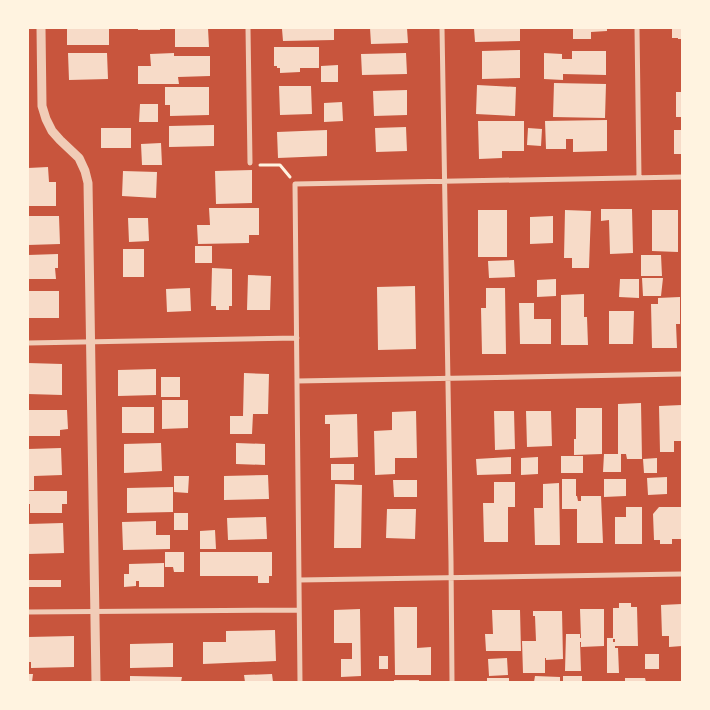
<svg xmlns="http://www.w3.org/2000/svg" width="710" height="710" font-family="'Roboto Condensed',sans-serif">
  <style>
    .building { fill: #f7dbc8 }
    .lines { fill: none; stroke-linecap: round; stroke-linejoin: round }
    .path { stroke: #fff3e0; stroke-width: 3 }
    .minor { stroke: #f1ccb7; stroke-width: 5 }
    .tertiary { stroke: #f1ccb7; stroke-width: 9 }
  </style>
  <rect width="100%" height="100%" fill="#c8553d"/>
  <!-- building -->
  <path class="building" d="M67 28H109V45H67Z
    M138 28H160V30H138Z
    M175 28H208L209 47H175Z
    M289 28H334V40L283 41 282 29H289Z
    M370 28H407L408 43 371 44Z
    M474 28H520V41L475 42Z
    M573 28H607V31L591 32V39H573Z
    M672 28H682V39H678V38H672Z
    M274 47H319V68H300V72L280 73V68H277V66H274Z
    M520 50V78L482 79V51Z
    M572 51H606V75L563 74V80L544 79V53L562 54V59H572Z
    M68 53H107L108 79 69 80Z
    M174 53V56H210V76L178 77 179 84H138V66H151L150 54Z
    M406 53 407 74 362 75 361 54Z
    M338 65V82H321V66Z
    M554 83 606 84 605 118 553 117Z
    M477 85 516 87 515 116 476 114Z
    M279 86H311L312 114 280 115Z
    M165 87H209V115L170 116V105H165Z
    M407 90V115L374 116 373 91Z
    M676 92H682V117H676Z
    M342 102 343 121 324 122V103Z
    M140 104H158V122H139Z
    M607 120V151L573 152V139H566V149H546L545 121Z
    M478 121H524V151H502V158L479 159Z
    M214 125V146L169 147V126Z
    M406 127 407 151 376 152 375 128Z
    M101 128H131V148H101Z
    M528 128 542 129 541 146 527 145Z
    M327 130V156L278 158 277 132Z
    M674 130H682V154H674Z
    M161 143 162 165H142L141 144Z
    M48 167 49 182H56V206H28V168Z
    M252 170V203L216 204 215 171Z
    M123 171 157 172 156 198 122 196Z
    M209 208H259V235H249V243L198 244 197 225H210Z
    M601 209H632L633 253 610 254 609 220 601 221Z
    M478 210H507V257H478Z
    M565 210 591 211 589 268H572V258H564Z
    M652 210H678V252L652 251Z
    M28 216H59L60 244 28 245Z
    M553 216V243L530 244V217Z
    M128 218H148L149 241 129 242Z
    M195 246H212V263H195Z
    M123 249H144V277H123Z
    M58 254V268H55L56 279H28V255Z
    M641 255H661L662 276H641Z
    M514 260 515 277 489 278 488 261Z
    M212 268 232 269V306H229V310H216V306H211Z
    M248 275 271 276 270 310H247Z
    M642 278H663L661 296H643Z
    M556 279V296L537 297V280Z
    M620 279H639V298L619 297Z
    M415 286 416 349 378 350 377 287Z
    M190 288 191 311 167 312 166 289Z
    M486 288H505L506 354H482L481 308H486Z
    M28 291H59V318H28Z
    M584 294V317H587L588 345H561V295Z
    M680 297V324H676L677 348H652L651 304H658V298Z
    M519 303H534V319H551V344H520Z
    M609 311H634L633 344H609Z
    M28 363 62 364V395L28 394Z
    M156 369V395L118 396V370Z
    M244 373 269 374 268 414H253L252 434H230V416H243Z
    M161 377H180V397H161Z
    M162 400H188V428L162 429Z
    M641 403 642 459H627L626 454H621V472H603L604 454H618V404Z
    M682 405V441H674V452H660L659 406Z
    M122 407H154V433H122Z
    M576 408H602V454L574 455V439H576Z
    M28 410H67L68 429 60 430V436H28Z
    M416 411 417 458H395V474L375 475 374 431 392 430V412Z
    M494 411H514L515 449 495 450Z
    M526 411H551L552 446 527 447Z
    M357 414 358 457 330 458V424H325V415Z
    M161 443 162 471 124 473V444Z
    M236 443 265 444V465L236 464Z
    M61 448 62 475 34 476V490H28V449Z
    M561 456H583V473H561Z
    M511 457V474L477 475 476 459Z
    M538 457V474L521 475V458Z
    M657 458V473H644L643 459Z
    M331 464H354V480H331Z
    M268 475 269 499 224 500V476Z
    M174 476H189L188 493 174 492Z
    M667 477V494L648 495 647 478Z
    M562 479H576V496H577L578 501H581V496H601L603 543H577V509H562Z
    M604 479H626V496L604 497Z
    M393 480H417V497H394Z
    M494 482H515V507H508V542H484L483 503H494Z
    M559 483 560 545H535L534 508H543V484Z
    M335 484 362 485 361 548H334Z
    M173 487V512L127 513V488Z
    M28 491H67V504H62V513H30V504H28Z
    M626 507H642V544H615V517H626Z
    M659 507H682V539H672V544H660V540H654L653 514Z
    M387 509H416L415 539 386 538Z
    M174 513H188V530H174Z
    M266 517 267 539 228 540 227 518Z
    M156 521V535H170V549L123 550 122 522Z
    M63 523 64 553 28 554V524Z
    M215 530 216 549H200V531Z
    M165 552H184V572H174L173 567H165Z
    M200 552H272V576H269V583H258V576H200Z
    M164 563V587H139V581H136V586L124 587V574H129V564Z
    M28 580H61V587H28Z
    M619 603H631V607H637L638 646H615V648H618L619 673H607V638H613V642H615V639H613V608H619Z
    M682 604V646L669 647V636H662L661 605Z
    M394 607H417V648L431 647V675H395Z
    M360 609 361 676 341 677V659H352V643H334V610Z
    M580 609H604V646L581 647V642H580L581 671H565L566 634H580V638H581Z
    M492 610H520L521 651H486L485 634H493Z
    M533 611H562L563 659 546 660V658H545V673H523L522 641H536L535 616H533Z
    M275 630 276 661 203 664V642H226V631Z
    M74 636V667L31 668V662H28V637Z
    M173 643V667L130 668V644Z
    M645 654H659V669H645Z
    M379 656H388V669H379Z
    M507 658 508 675 489 676 488 659Z
    M28 674H33L32 682H28Z
    M272 674 273 682H245L244 675Z
    M130 676 182 677 181 682H130Z
    M535 676 560 677V682H534Z
    M563 676H582V682H563Z
    M487 678H509V682H487Z
    M625 678H645L646 682H625Z
    M394 680H419V682H394Z"/>
  <g class="lines">
    <!-- path -->
    <path class="path" d="M260 165H280L290 177"/>
    <!-- minor -->
    <path class="minor" d="M248 28 250 163
      M442 28 451 561 452 682
      M637 28 639 178
      M28 343 297 338
      M297 381 682 374
      M299 580 682 574
      M28 612 299 610
      M300 682 295 184 682 177"/>
    <!-- tertiary -->
    <path class="tertiary" d="M41 28 42 106 46 119 52 131 60 140 79 158 85 171 88 183 96 682"/>
  </g>
  <!-- border -->
  <rect width="710" height="710" fill="none" stroke="#fff3e0" stroke-width="58"/>
</svg>
